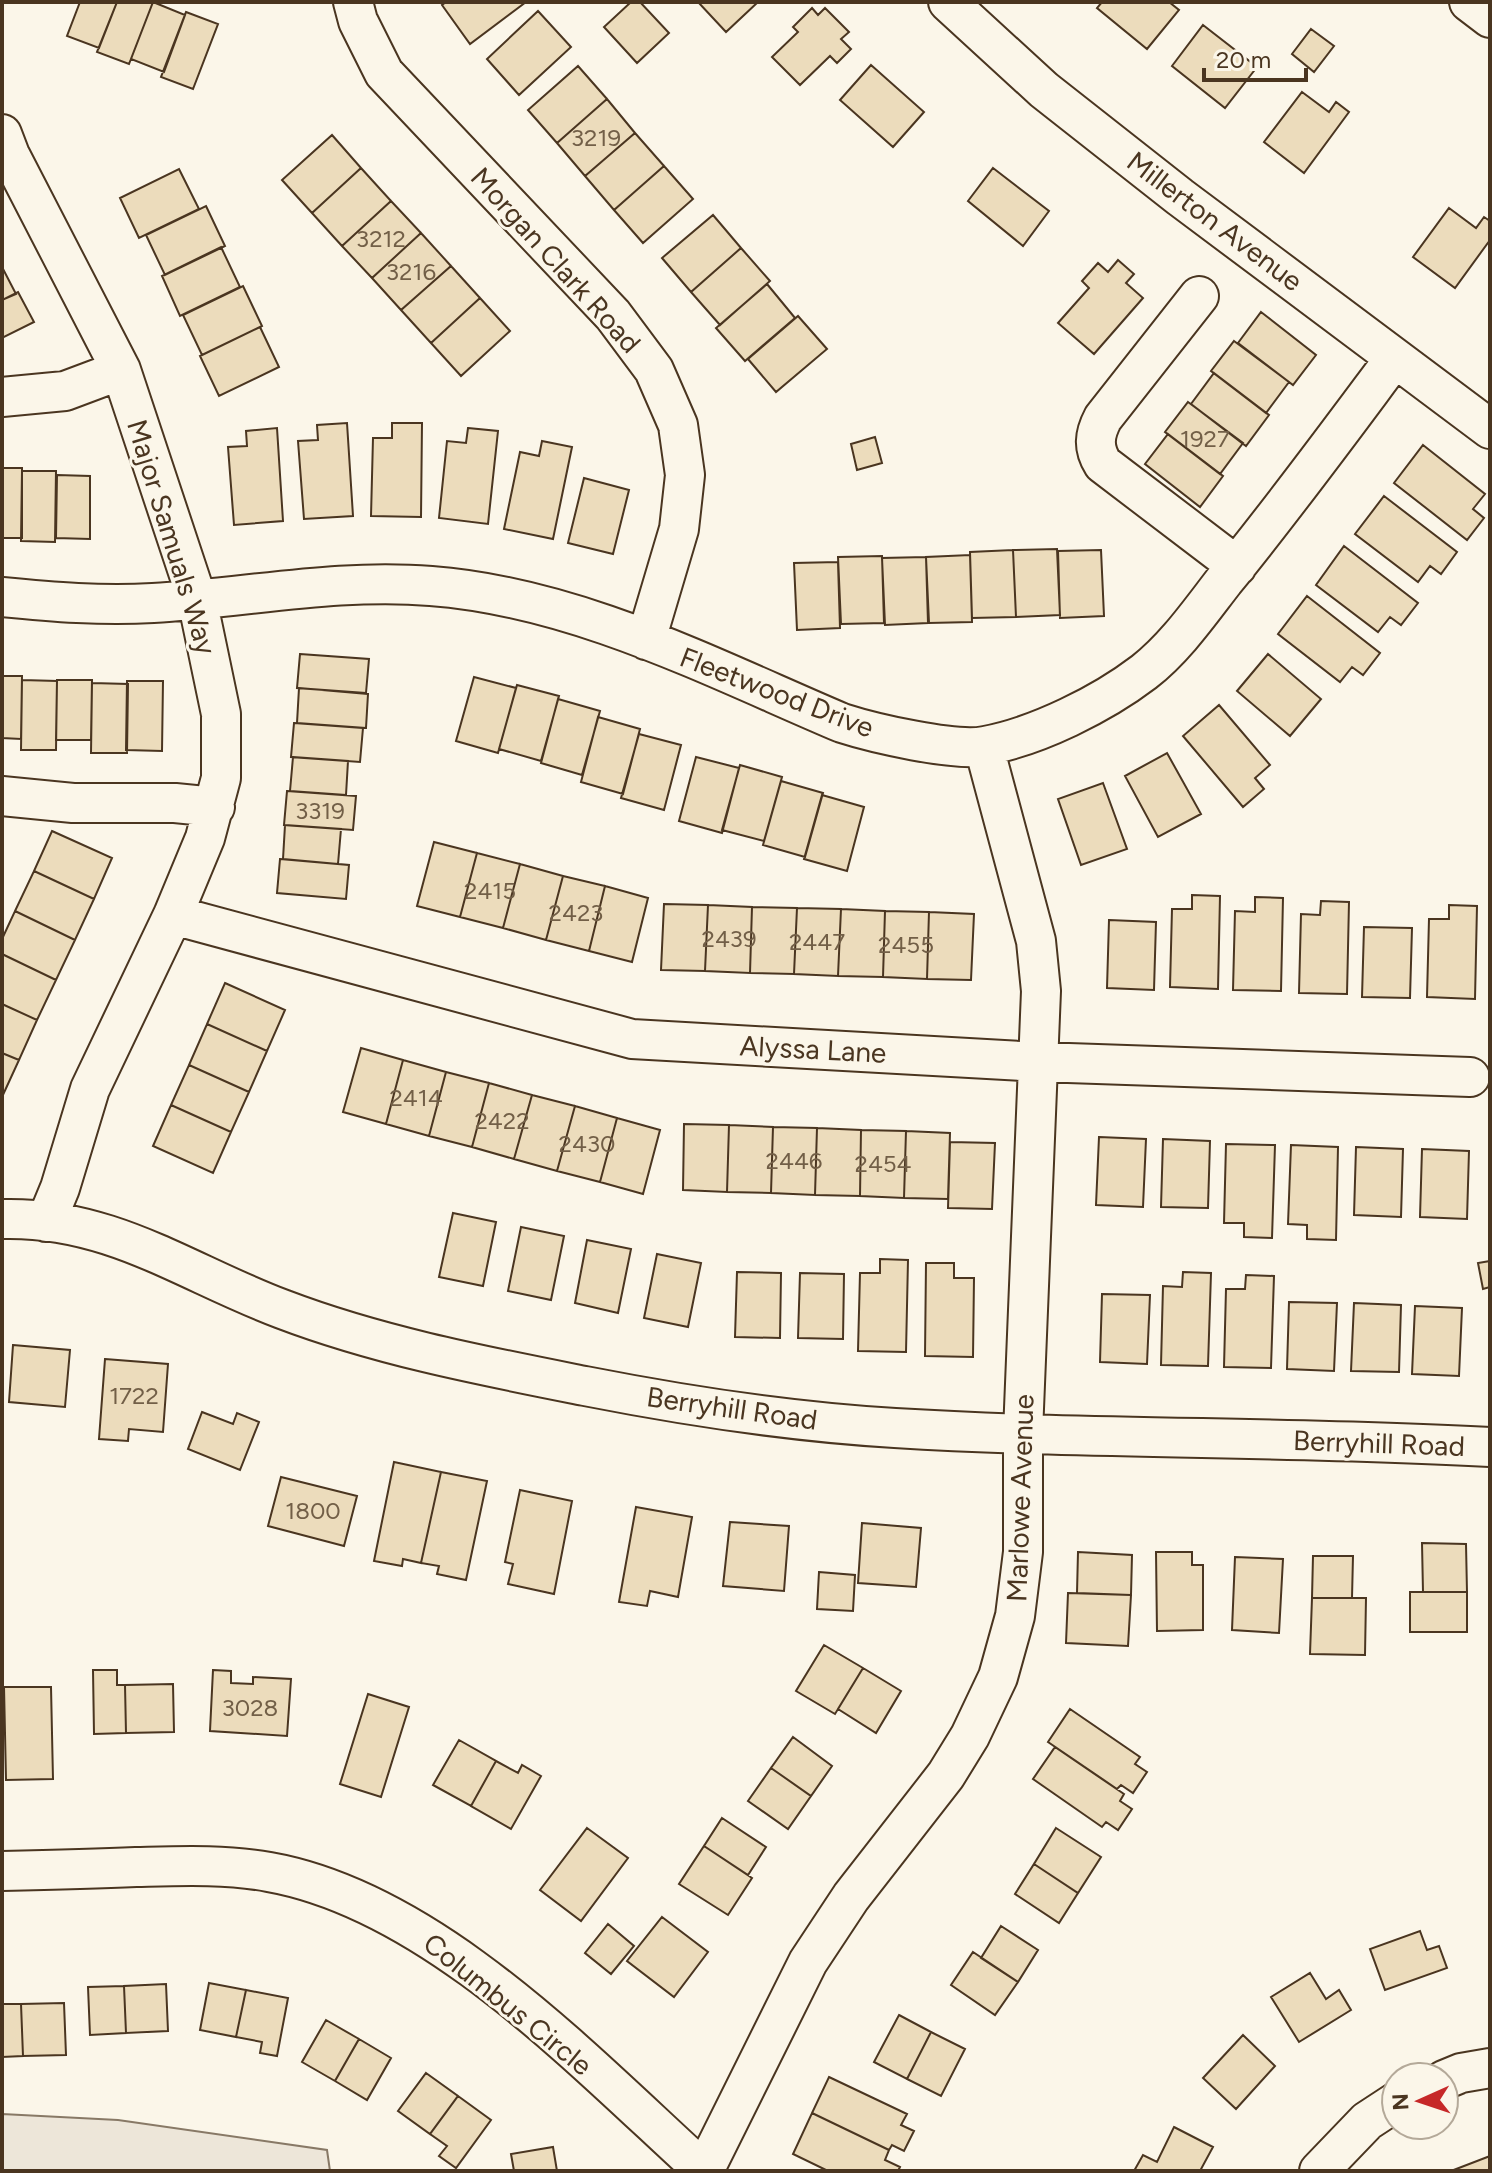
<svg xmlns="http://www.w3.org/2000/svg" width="1492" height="2173" font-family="Figtree,sans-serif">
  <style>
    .green { fill: #ede6d9; stroke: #887966; stroke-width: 2 }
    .building { fill: #ecdcbc; stroke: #4a3520; stroke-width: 2 }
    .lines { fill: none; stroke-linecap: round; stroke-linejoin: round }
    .minor-casing { stroke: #4a3520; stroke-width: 42 }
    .minor { stroke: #fbf6e9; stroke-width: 38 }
    .labels { text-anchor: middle; stroke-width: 6; stroke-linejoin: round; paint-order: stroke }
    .number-label { font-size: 24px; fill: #725f47 }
    .street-label { font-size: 28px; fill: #4a3520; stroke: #fbf6e9 }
  </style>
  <rect width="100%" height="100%" fill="#fbf6e9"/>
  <!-- green -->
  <path class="green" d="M2 2114 118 2120 327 2150 330 2171H2Z"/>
  <!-- building -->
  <path class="building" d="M80 2H117L99 48 67 36Z
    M117 2H153L129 64 97 52Z
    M153 2 185 15 164 72 131 59Z
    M446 2H526L470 44 442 5Z
    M631 2H640L669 33 637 63 604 27Z
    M698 2H758L726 32Z
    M1102 2H1169L1179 10 1147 49 1097 8Z
    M812 8 818 15 825 8 849 32 841 39 851 49 837 63 830 56 800 85 772 57 798 32 793 27Z
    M538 11 571 47 519 95 487 59Z
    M186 12 218 24 193 89 161 77Z
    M1203 25 1257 67 1225 108 1172 66Z
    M1311 29 1334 46 1314 72 1292 54Z
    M871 65 924 112 893 147 840 100Z
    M578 66 607 99 557 143 528 110Z
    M1302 92 1329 112 1336 102 1349 112 1304 173 1264 142Z
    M607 99 635 133 585 176 557 143Z
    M635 133 664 166 614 210 585 176Z
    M332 135 361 168 312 213 282 180Z
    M664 166 693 199 643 243 614 210Z
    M361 168 391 201 342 246 312 213Z
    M993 168 1049 211 1023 246 968 201Z
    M179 169 199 209 139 238 120 198Z
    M391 201 421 233 372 278 342 246Z
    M206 206 225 246 165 275 146 235Z
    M1449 208 1476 228 1484 217 1490 221V240L1455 288 1413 257Z
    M713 215 741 248 691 292 662 258Z
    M421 233 451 266 401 310 372 278Z
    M221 247 240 287 180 316 162 276Z
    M741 248 770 281 720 325 691 292Z
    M1118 260 1134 274 1126 283 1143 298 1094 354 1058 323 1089 288 1082 281 1098 263 1108 272Z
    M451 266 480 298 431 343 401 310Z
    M2 267 16 294 2 300Z
    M767 284 795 318 745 361 716 328Z
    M243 286 262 326 202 355 183 315Z
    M18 292 34 322 2 338V300Z
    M480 298 510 331 461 376 431 343Z
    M1261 312 1316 355 1293 385 1238 343Z
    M798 316 827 349 776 392 748 359Z
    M260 327 279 367 219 396 200 356Z
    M1234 341 1289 382 1266 413 1211 371Z
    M1214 373 1269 415 1246 446 1191 404Z
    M1188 402 1243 443 1220 474 1165 432Z
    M347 423 353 516 304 519 298 441 318 440 317 425Z
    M392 423H422L421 517 371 516 373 438H392Z
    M277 428 283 521 234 525 228 447 247 446 246 431Z
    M468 428 498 431 488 524 439 518 447 441 466 443Z
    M1168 434 1223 476 1200 507 1145 464Z
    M875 437 882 463 857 470 851 444Z
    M542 441 572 447 553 539 504 529 520 452 539 456Z
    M1423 445 1485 494 1473 509 1484 518 1467 540 1394 483Z
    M2 468H22V538H2Z
    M22 471H56L55 542 21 541Z
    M57 475 90 476V539L56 538Z
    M584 478 629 490 613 554 568 543Z
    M1384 496 1457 552 1441 574 1430 566 1418 582 1355 534Z
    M1344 546 1418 603 1401 625 1390 617 1378 632 1316 585Z
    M1057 549 1060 615 1016 617 1013 550Z
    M1013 550 1016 617 972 618 970 552Z
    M1101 550 1104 616 1060 618 1058 551Z
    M970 555 972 622 929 623 926 557Z
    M882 556 884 623 841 624 838 557Z
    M926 557 928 623 885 625 882 558Z
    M838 562 840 628 797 630 794 563Z
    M1307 596 1380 653 1363 675 1352 667 1340 682 1278 634Z
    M300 654 369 659 366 693 297 688Z
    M1268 654 1321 699 1290 736 1237 691Z
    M2 676H22L21 739 2 738Z
    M474 677 516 688 498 753 456 741Z
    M22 680 57 681 56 750H21Z
    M92 680 91 740H56L57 680Z
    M127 681H163L162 751 126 750Z
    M92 683 128 684 127 753H91Z
    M517 685 559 696 541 761 499 749Z
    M299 688 368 694 366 728 297 723Z
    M558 699 600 711 582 775 541 763Z
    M1219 705 1270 765 1255 778 1264 789 1243 807 1183 736Z
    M598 717 640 729 623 794 581 782Z
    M294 723 363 728 360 762 291 757Z
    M639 734 681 745 664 810 621 798Z
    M1167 753 1201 814 1158 837 1125 776Z
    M293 757 348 761 346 795 290 791Z
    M696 757 739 768 722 833 679 821Z
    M740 765 782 777 764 841 722 830Z
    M781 781 823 793 805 857 763 845Z
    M1103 783 1127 849 1081 865 1058 799Z
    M287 791 356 796 353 830 284 825Z
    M822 795 864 807 847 871 804 859Z
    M285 825 341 829 338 864 283 859Z
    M52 831 112 858 94 899 34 871Z
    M434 842 477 853 460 917 417 906Z
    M477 853 520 864 503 928 460 917Z
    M280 859 349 865 346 899 277 893Z
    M520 864 563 876 546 940 503 928Z
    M34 871 94 899 75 940 15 911Z
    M563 876 605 886 589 951 546 940Z
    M605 886 648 898 632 962 589 951Z
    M1192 895 1220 896 1218 989 1170 987 1172 909H1192Z
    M1255 897 1283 898 1281 991 1233 990 1235 911 1255 912Z
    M1321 901 1349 902 1347 994 1299 993 1301 914 1320 915Z
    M664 904 708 905 705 971 661 970Z
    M708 905 752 907 750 973 705 971Z
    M1449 905 1477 906 1475 999 1427 997 1429 919H1449Z
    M752 907 797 908 794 974 750 973Z
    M797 908 841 909 838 976 794 974Z
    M841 909 885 911 883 977 838 976Z
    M15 911 75 940 56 980 2 954V939Z
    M885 911 929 912 927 979 883 977Z
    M929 912 974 914 971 980 927 979Z
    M1109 920 1156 922 1154 990 1107 988Z
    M1364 927 1412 928 1410 998 1362 997Z
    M2 954 56 980 37 1020 2 1004Z
    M225 983 285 1010 267 1051 207 1024Z
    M2 1004 37 1020 19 1060 2 1053Z
    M207 1024 267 1051 249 1092 189 1065Z
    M361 1048 403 1060 386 1124 343 1112Z
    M2 1053 19 1060 2 1097Z
    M403 1060 446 1072 429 1136 386 1124Z
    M189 1065 249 1092 231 1132 171 1105Z
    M446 1072 489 1083 472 1147 429 1136Z
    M489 1083 532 1095 514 1159 472 1147Z
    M532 1095 575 1106 557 1171 514 1159Z
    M171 1105 231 1132 213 1173 153 1146Z
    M575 1106 617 1118 600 1182 557 1171Z
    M617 1118 660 1130 643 1194 600 1182Z
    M684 1124 729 1125 727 1192 683 1190Z
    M729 1125 773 1127 771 1193 727 1192Z
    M773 1127 817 1128 815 1195 771 1193Z
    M817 1128 861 1130 860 1196 815 1195Z
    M861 1130 906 1131 904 1198 860 1196Z
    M906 1131 950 1133 948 1199 904 1198Z
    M1099 1137 1146 1139 1143 1207 1096 1205Z
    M1163 1139 1210 1141 1208 1208 1161 1207Z
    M950 1142 995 1143 992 1209 948 1208Z
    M1226 1144 1275 1145 1272 1238 1244 1237V1223H1224Z
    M1291 1145 1338 1147 1336 1240 1307 1239V1225L1288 1224Z
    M1356 1147 1403 1149 1401 1217 1354 1215Z
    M1422 1149 1469 1151 1467 1219 1420 1217Z
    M453 1213 496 1222 483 1286 439 1277Z
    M521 1227 564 1236 551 1300 508 1291Z
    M587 1240 631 1249 618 1313 575 1303Z
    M657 1254 701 1263 688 1327 644 1318Z
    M880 1259 908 1260 906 1352 858 1351 860 1273H880Z
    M1490 1261V1287L1483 1289 1478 1263Z
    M926 1263H954V1278H974L973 1357 925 1356Z
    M737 1272 781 1273 780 1338 735 1337Z
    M1183 1272 1211 1273 1208 1366 1161 1365 1163 1286 1182 1287Z
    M800 1273 844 1274 843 1339 798 1338Z
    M1246 1275 1274 1276 1271 1368 1224 1367 1226 1289H1245Z
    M1102 1294 1150 1295 1147 1364 1100 1362Z
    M1289 1302 1337 1303 1334 1371 1287 1369Z
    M1354 1303 1401 1305 1399 1372 1351 1371Z
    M1415 1306 1462 1308 1459 1376 1412 1374Z
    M13 1345 70 1350 65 1407 9 1402Z
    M105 1359 168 1364 163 1432 129 1429 128 1441 99 1439Z
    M202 1412 233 1424 237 1413 259 1422 240 1470 188 1449Z
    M394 1462 441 1472 421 1563 403 1559 402 1566 374 1561Z
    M441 1472 487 1481 466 1580 437 1574 439 1566 421 1563Z
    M281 1477 357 1496 344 1546 268 1526Z
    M520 1490 572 1501 554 1594 508 1584 513 1564 505 1562Z
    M636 1507 692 1517 678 1597 650 1591 647 1606 619 1602Z
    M730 1522 789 1526 784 1591 723 1586Z
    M862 1523 921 1528 916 1587 858 1583Z
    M1422 1543 1466 1544 1467 1592H1423Z
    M1078 1552 1132 1555 1131 1595 1077 1593Z
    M1156 1552H1192V1565H1203V1630L1157 1631Z
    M1313 1556H1353L1352 1598H1312Z
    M1235 1557 1283 1559 1279 1633 1232 1630Z
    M819 1572 855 1575 853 1611 817 1609Z
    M1410 1592H1467V1632H1410Z
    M1068 1593 1131 1595 1128 1646 1066 1643Z
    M1312 1598H1366L1365 1655 1310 1654Z
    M824 1645 863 1668 835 1714 796 1691Z
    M863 1668 901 1691 876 1733 838 1709Z
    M93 1670H117V1685H125L126 1733 94 1734Z
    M213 1670 231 1671V1683L253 1684V1677L291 1679 287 1736 210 1731Z
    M173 1684 174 1732 126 1733 125 1685Z
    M4 1687H51L53 1779 6 1780Z
    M368 1694 409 1707 381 1797 340 1784Z
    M1070 1709 1140 1757 1135 1764 1147 1772 1133 1793 1121 1785 1117 1789 1048 1742Z
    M793 1737 832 1766 811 1796 771 1768Z
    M459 1740 496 1761 471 1806 433 1785Z
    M1055 1747 1124 1794 1120 1801 1132 1809 1118 1830 1106 1822 1102 1827 1033 1779Z
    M496 1761 518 1773 522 1765 541 1776 511 1829 471 1806Z
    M771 1768 811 1796 788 1829 748 1801Z
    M722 1818 766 1847 748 1875 704 1846Z
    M587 1828 628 1858 581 1921 540 1890Z
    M1056 1828 1101 1857 1078 1893 1034 1864Z
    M704 1846 752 1878 728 1915 679 1884Z
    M1034 1864 1078 1893 1059 1923 1015 1894Z
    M662 1917 708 1952 674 1997 627 1961Z
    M608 1924 634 1946 611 1974 585 1953Z
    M1001 1926 1038 1950 1018 1982 981 1958Z
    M1420 1931 1427 1950 1439 1946 1447 1968 1385 1990 1370 1949Z
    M973 1952 1018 1982 995 2015 951 1985Z
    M1310 1973 1326 1999 1339 1990 1351 2010 1299 2042 1271 1997Z
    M209 1983 246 1990 236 2037 200 2030Z
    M166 1984 168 2031 126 2033 124 1986Z
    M124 1986 126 2033 90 2035 88 1987Z
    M246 1990 288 1998 277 2056 260 2053 262 2042 236 2037Z
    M64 2003 66 2055 23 2056 21 2004Z
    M2 2004H21L23 2056 2 2057Z
    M899 2015 931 2032 907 2079 874 2062Z
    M326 2020 359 2039 335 2081 302 2062Z
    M931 2032 965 2049 941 2096 907 2079Z
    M1243 2035 1275 2066 1236 2109 1203 2078Z
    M359 2039 391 2058 367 2100 335 2081Z
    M426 2073 458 2096 430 2134 398 2111Z
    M829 2077 907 2114 901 2125 914 2131 904 2151 892 2145 889 2150 812 2113Z
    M458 2096 491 2120 456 2168 439 2156 447 2146 430 2134Z
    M812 2113 889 2150 885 2160 900 2167 898 2171H828L793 2154Z
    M1174 2127 1213 2147 1200 2171H1134L1143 2155 1157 2162Z
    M553 2147 557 2171H514L511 2154Z
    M1490 2156V2171H1451Z"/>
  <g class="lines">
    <!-- minor casing -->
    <g class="minor-casing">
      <path id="minor" d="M353 2 358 21 384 73 613 315 654 370 678 425 685 475 679 529 646 640
        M948 2 1044 90 1180 197 1490 429
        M1469 2 1490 18
        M2 134 10 155 121 370 197 599 221 714V778L205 838 173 915 90 1089 60 1188 46 1222
        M1199 296 1103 418C1094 435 1093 448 1103 464L1237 566
        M2 397 65 391 121 370
        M2 597C53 602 102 606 153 603 245 598 338 578 431 586 576 597 710 667 842 723 873 733 955 752 985 746 1038 736 1102 704 1144 672 1175 648 1200 612 1224 581 1283 509 1338 434 1394 359
        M2 796 73 803H175L215 807
        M173 915 632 1039 1039 1062 1470 1077
        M2 1219C111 1216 186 1273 282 1309 379 1346 484 1366 585 1386 687 1406 792 1422 895 1428 1093 1440 1292 1436 1490 1447
        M2 1871C47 1870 91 1869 136 1867 180 1866 225 1864 269 1872 433 1901 584 2062 704 2171
        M1444 2080 1461 2073 1490 2068
        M704 2171 808 1962 851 1897 946 1775 970 1736 998 1677 1015 1616 1023 1552V1433L1041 991 1036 941 984 747
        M1319 2171 1367 2121 1396 2102"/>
    </g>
    <!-- minor -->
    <use href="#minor" class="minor"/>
  </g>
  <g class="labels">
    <!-- number labels -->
    <g class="number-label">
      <text x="596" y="146">3219</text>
      <text x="381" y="247">3212</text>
      <text x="411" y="280">3216</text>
      <text x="1205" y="447">1927</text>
      <text x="320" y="819">3319</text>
      <text x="490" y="899">2415</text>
      <text x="576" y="921">2423</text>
      <text x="729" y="947">2439</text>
      <text x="817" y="950">2447</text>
      <text x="906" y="953">2455</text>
      <text x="416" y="1106">2414</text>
      <text x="502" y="1129">2422</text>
      <text x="587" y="1152">2430</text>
      <text x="794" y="1169">2446</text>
      <text x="883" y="1172">2454</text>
      <text x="134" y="1404">1722</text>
      <text x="313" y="1519">1800</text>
      <text x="250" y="1716">3028</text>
    </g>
    <!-- street labels -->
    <g class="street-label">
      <text transform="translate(1215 221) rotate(37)" y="10">Millerton Avenue</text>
      <text transform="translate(556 260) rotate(48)" y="10">Morgan Clark Road</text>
      <text transform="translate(172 537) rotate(73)" y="10">Major Samuals Way</text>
      <text transform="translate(777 692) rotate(21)" y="10">Fleetwood Drive</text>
      <text transform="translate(813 1049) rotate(3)" y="10">Alyssa Lane</text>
      <text transform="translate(732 1408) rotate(8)" y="10">Berryhill Road</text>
      <text transform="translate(1379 1443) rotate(2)" y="10">Berryhill Road</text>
      <text transform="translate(1020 1498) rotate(-88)" y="10">Marlowe Avenue</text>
      <text transform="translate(508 2004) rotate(39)" y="10">Columbus Circle</text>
    </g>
  </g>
  <!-- border -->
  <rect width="1492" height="2173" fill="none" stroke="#4a3520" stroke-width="8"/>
  <!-- north arrow -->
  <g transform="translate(1420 2101) rotate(267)"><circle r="38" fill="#fbf6e9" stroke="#b4a999" stroke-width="2"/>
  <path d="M0-6L14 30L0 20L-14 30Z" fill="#c62828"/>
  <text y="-12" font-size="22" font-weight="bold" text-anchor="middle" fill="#4a3520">N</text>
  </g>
  <!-- scale -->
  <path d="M1204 68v12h102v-12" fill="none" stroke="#4a3520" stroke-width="4"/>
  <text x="1216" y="68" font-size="24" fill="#4a3520" stroke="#fbf6e9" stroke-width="6" paint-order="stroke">20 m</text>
</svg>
